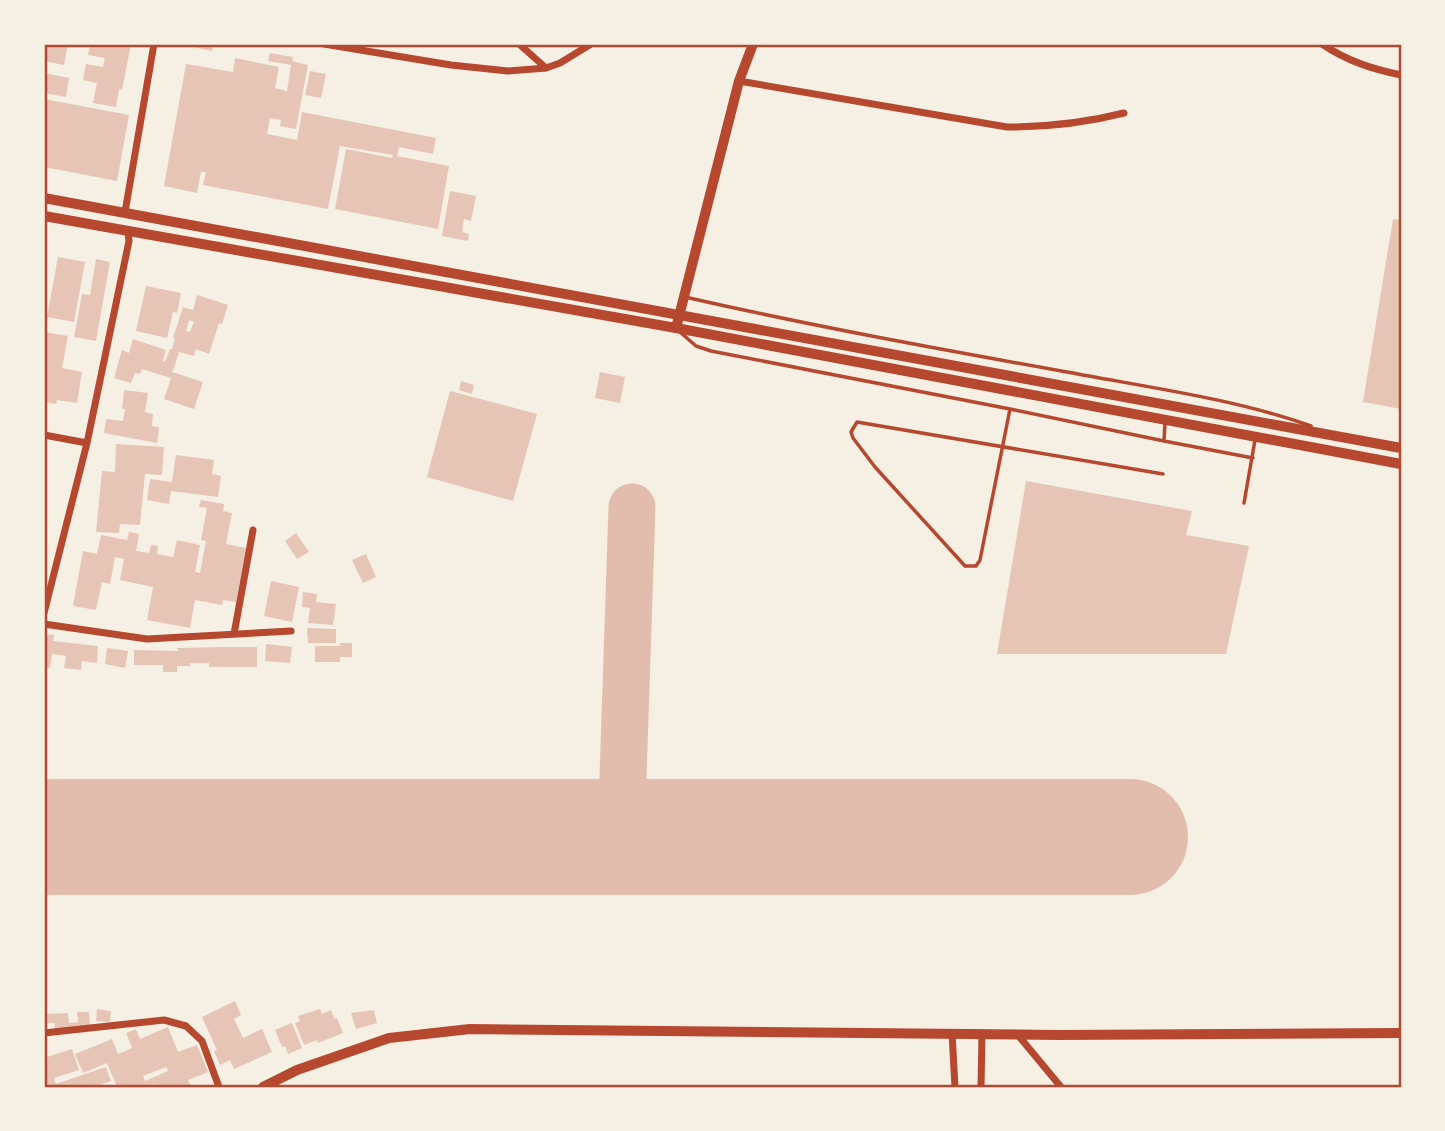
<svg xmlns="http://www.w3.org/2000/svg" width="1445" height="1131" font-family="'Golos Text',sans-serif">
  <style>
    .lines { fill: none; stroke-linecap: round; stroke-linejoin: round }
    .taxiway { stroke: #e2bdae; stroke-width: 47 }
    .runway { stroke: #e2bdae; stroke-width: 116 }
    .building { fill: #e6c5b7; fill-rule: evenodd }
    .service { stroke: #b5482f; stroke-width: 3.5 }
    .minor { stroke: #b5482f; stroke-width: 7 }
    .tertiary { stroke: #b5482f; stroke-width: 10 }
    .secondary { stroke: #b5482f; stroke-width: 10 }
    .neatline { fill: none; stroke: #b5482f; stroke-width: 2.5 }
  </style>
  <rect width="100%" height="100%" fill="#f6efe4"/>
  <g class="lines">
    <!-- taxiway -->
    <path class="taxiway" d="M621 837 632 507"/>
    <!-- runway -->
    <path class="runway" d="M44 837H1130"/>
  </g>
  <!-- building -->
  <path class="building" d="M44 44H68L64 65 44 61Z
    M90 44H131L122 90 119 89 116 107 93 103 97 83 83 80 86 64 103 67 105 58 88 55Z
    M179 44H206L213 45 212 51Z
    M270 53 293 57 292 61 308 65 296 129 280 126 281 120 270 118 267 134 297 140 302 112 436 138 433 154 399 147 397 156 449 166 438 229 335 209 346 149 392 158 393 155 340 146 328 209 203 185 206 172H201L197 193 164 186 186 64 233 72 235 58 279 67 275 88 287 91 291 65 268 61Z
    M310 71 326 74 321 98 305 95Z
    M44 73 69 78 66 97 44 93Z
    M44 99 129 115 117 181 44 167Z
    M450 191 476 196 471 221 464 219 462 232 469 234 468 241 442 236Z
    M1393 219 1401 220V409L1363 402Z
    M58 257 85 262 74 322 47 317Z
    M96 259 110 262 96 341 74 337 82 294 90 295Z
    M146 286 181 293 177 313 173 312 167 338 136 331Z
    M197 295 228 305 222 324 219 323 209 354 196 349 194 356 179 352 175 365 172 372 203 382 194 409 164 399 171 378 142 369 140 374 135 373 131 383 114 378 122 350 129 353 133 339 166 350 163 361 165 362 170 349H172L175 339 173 338 183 307 193 310ZM189 320 194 322 190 332 186 331Z
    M44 332 68 336 62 368 82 372 77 403 57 400 56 404 44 402Z
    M600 372 625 377 620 403 595 398Z
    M461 381 474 385 472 394 459 390Z
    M124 390 148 393 145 412 153 414 152 426 159 427 157 443 104 433 106 419 123 421 125 409H122Z
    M450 391 537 414 513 501 427 477Z
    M116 444 164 447 162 475 145 474 140 525 120 524 119 533 96 532 102 471 115 472Z
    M176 455 214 460 212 474 221 476 218 497 171 491 169 504 147 500 150 479 172 482Z
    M1026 481 1192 511 1186 535 1249 546 1226 654H997Z
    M201 500 224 504 223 511 232 513 226 544 246 548 236 602 223 600 222 605 195 600 190 628 147 620 153 587 120 580 124 559 115 557 110 584 102 582 96 610 73 606 83 551 97 554 101 535 127 540 129 532 139 534 136 551 149 553 151 545 158 546 157 554 173 557 177 540 200 545 195 572 200 573 206 541 201 540 207 508 199 507Z
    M296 533 309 552 297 559 285 541Z
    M366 554 376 577 363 583 352 560Z
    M271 581 299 587 292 622 264 616Z
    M303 592 317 594 316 602 336 604 333 625 308 623 310 608 302 607Z
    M307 628 336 629V643H308Z
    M44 634 54 635 53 641 98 646 97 663 82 661 81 670 64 668 66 656 52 654 50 668 44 667Z
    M340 643H352V657H340V662H315V646H340Z
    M266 644 292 647 290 663 265 661Z
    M222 647H257V667H209V663H190V666H177V672H163V665H134V650L178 651 177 648Z
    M107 648 128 651 125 668 105 664Z
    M235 1001 241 1015 234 1019 243 1038 262 1029 272 1052 234 1069 230 1060 220 1065 214 1051 217 1050 202 1017Z
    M97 1009 111 1011 110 1022 96 1021Z
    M320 1009 322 1014 331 1010 334 1019 337 1018 343 1033 318 1043 317 1040 304 1045 295 1023 300 1021 298 1016Z
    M374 1010 377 1023 356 1029 351 1013Z
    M77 1012H89L90 1027 55 1028V1023H44V1014L68 1013 69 1023 78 1022Z
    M292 1023 302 1048 288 1054 285 1046 282 1047 275 1030Z
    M168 1027 178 1052 197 1045 208 1072 188 1080 191 1087H156L155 1084 147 1087H117L107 1063 83 1073 75 1054 112 1039 118 1054 132 1048 126 1033 136 1029 140 1039ZM166 1067 168 1071 145 1081 143 1076Z
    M72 1049 79 1070 54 1078 56 1084 106 1067 111 1081 94 1087H44V1050L47 1057Z"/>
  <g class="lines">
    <!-- service -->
    <path class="service" d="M685 297C812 326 939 349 1067 372 1146 387 1236 399 1311 426
      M680 332 696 346 711 351 1010 409
      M1165 422 1164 441 1253 458
      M1163 474 857 422 851 432 853 438 875 467 965 566H976L980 560 1010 409 1164 441
      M1244 503 1255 440"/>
    <!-- minor -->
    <path class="minor" d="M324 44 451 65 508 71 546 68 560 63 591 44
      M519 44 546 68
      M1322 44C1347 61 1372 69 1401 75
      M739 81 1007 127C1048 127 1085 123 1124 113
      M125 212 154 44
      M44 435 87 443
      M44 613 87 443 129 241 128 232
      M44 624 147 639 291 631
      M234 634 253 530
      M44 1033 164 1020 186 1026 202 1041 219 1087
      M952 1033 955 1087
      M1017 1034 1061 1087
      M981 1087 982 1033"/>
    <!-- tertiary -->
    <path class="tertiary" d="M676 328 739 81 753 44
      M263 1087 297 1070 389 1038 470 1029 1059 1035 1401 1033"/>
    <!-- secondary -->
    <path class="secondary" d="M44 198 1401 448
      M44 216 676 328 1401 464"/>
  </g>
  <!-- border -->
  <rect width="1445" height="1131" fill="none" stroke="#f6efe4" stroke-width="91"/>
  <rect x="46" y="46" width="1354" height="1040" class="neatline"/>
</svg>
